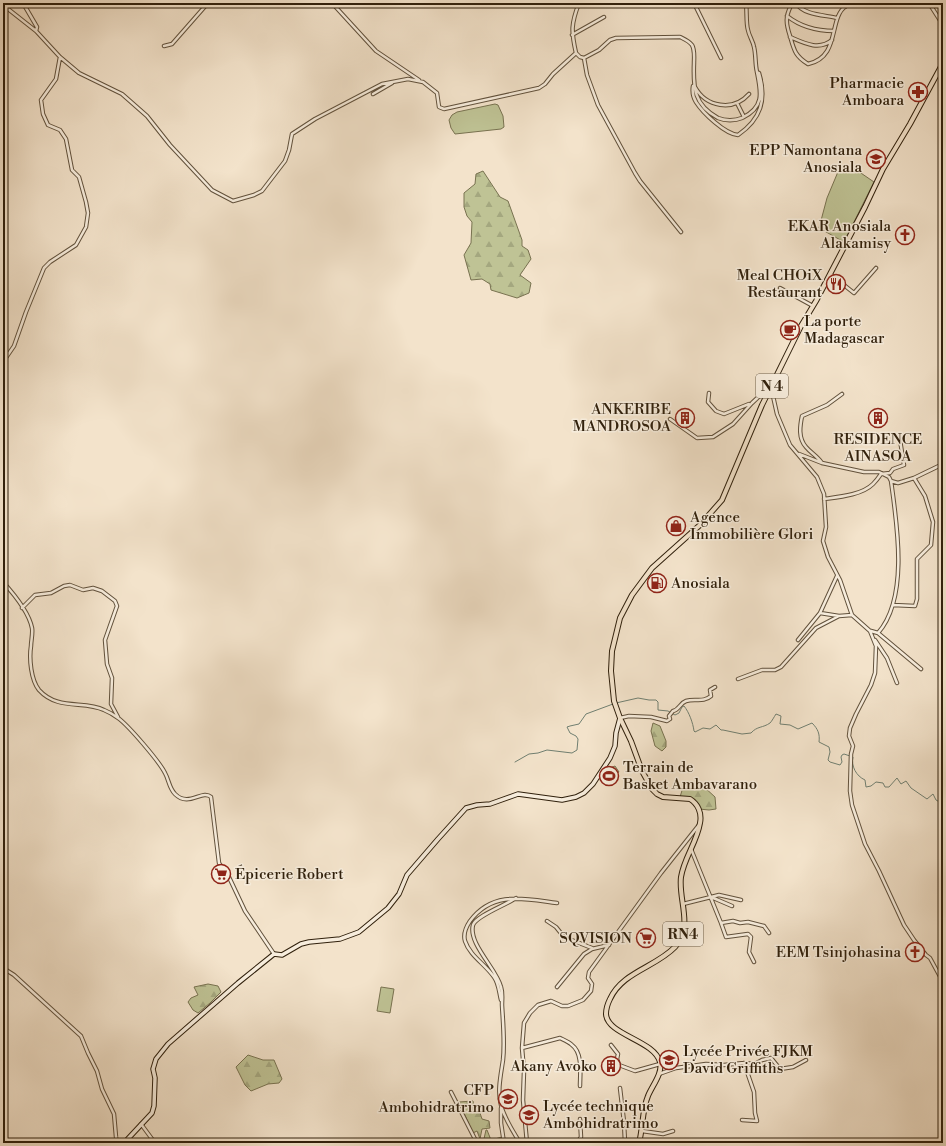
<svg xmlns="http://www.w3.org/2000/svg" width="946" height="1146" font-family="'Libre Bodoni',serif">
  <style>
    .grass { fill: url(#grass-tufts); stroke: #787250 }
    .forest { fill: url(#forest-firs); stroke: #787250 }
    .garden { fill: #bfc395; stroke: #787250 }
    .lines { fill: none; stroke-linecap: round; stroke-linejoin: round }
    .stream { stroke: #707f71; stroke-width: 1 }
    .street-casing { stroke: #61513c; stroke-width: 4.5 }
    .secondary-casing { stroke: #30200c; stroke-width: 5.5 }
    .primary-casing { stroke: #30200c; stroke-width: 6 }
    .street { stroke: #f7eddd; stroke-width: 2.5 }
    .secondary { stroke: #f7eddd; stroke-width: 3.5 }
    .primary { stroke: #f3e3cb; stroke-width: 4 }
    .labels { text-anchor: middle; stroke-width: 3; stroke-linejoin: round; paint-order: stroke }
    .shield { fill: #f7eddd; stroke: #6c5e4b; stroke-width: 1 }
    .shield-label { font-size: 14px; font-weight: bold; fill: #30200c }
    .poi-label { font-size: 15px; fill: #30200c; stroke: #f7eddd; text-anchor: end }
  </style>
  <defs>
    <pattern id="grass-tufts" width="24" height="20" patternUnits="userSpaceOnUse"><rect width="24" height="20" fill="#bfc395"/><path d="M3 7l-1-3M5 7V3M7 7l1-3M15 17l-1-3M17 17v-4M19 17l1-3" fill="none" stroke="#a4a77f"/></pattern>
    <pattern id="forest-firs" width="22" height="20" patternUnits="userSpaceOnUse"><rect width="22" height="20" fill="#bfc395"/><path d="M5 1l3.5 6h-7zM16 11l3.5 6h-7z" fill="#a4a77f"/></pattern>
  </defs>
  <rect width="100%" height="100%" fill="#f3e3cb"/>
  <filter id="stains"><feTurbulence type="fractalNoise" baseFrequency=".005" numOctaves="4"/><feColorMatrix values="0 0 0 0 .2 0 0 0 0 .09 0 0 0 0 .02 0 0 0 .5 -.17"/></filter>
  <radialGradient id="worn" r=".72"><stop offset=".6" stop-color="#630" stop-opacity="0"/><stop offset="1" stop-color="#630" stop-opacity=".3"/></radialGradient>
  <!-- grass -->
  <path class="grass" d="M486 1130H487L491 1140 502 1137 503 1143H483Z"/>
  <!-- forest -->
  <path class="forest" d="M483 171 500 197 508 201 522 240V246L528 250 531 259 520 275 531 283 529 293 517 298 491 290 490 284 482 279 471 280 464 255 471 243 472 222 467 216 464 207V193L475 184 476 174Z
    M653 723 660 726 666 741V747L662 751 655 746 651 731Z
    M684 784 703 786 715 797 716 809 709 810 699 809 694 802 680 797Z
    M208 984 218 986 221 992 210 1003 198 1013 193 1010 188 1002 191 998 198 995 194 987Z
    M248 1055 263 1060H274L282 1079 279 1083 268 1084 251 1091 245 1085 236 1067Z
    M473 1101 474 1107 479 1110 482 1119 489 1121 490 1128 482 1129 480 1139 477 1131 473 1133 459 1102Z"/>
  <!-- garden -->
  <path class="garden" d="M495 104 498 105 503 116 504 127 501 129 455 134 451 128 449 120 452 115 457 112Z
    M840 167 855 169 874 182 844 242 819 228 827 198Z
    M615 766 619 772 606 779 603 771Z
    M381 987 394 989 390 1013 377 1011Z"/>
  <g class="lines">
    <!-- stream -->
    <path class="stream" d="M616 703 638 698 649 700H656L658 702V710L668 711 675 715 679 713 682 707 684 706C689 712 693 723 694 731L695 732 703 728 710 729 716 725 721 730H723L742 734 751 733C757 726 763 728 770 723 772 721 774 717 776 714L781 716 780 724 790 725 798 729 812 723C818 729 820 734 819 742L829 747 830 752 828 760 830 762 840 765 842 762 841 757 842 755 844 754 853 757C851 766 856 776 865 780L866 787 871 786 876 782 883 783 885 787H889L897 778 901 784 906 781 911 788 927 799 933 794 936 800 943 804
      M515 762 529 754 538 753 547 750 572 753 577 750 578 739 576 736 570 733 567 727 570 726 579 724 586 714 613 704"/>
    <!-- street casing -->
    <g class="street-casing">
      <path id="street" d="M23 3 37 27 36 31
        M332 3 376 51 419 80
        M694 3 721 58
        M792 3C790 8 787 13 787 18 786 24 788 30 790 36 794 50 795 56 808 64 841 57 828 18 846 6 848 5 852 4 854 3
        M796 3C803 15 825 15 837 18
        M834 3 845 7
        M929 3 943 25
        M3 5 36 31 60 57 79 73 122 94 147 116 170 145 212 190 233 201 254 195 262 191 285 161 289 150 292 134 315 119 382 84 408 79 423 82 437 93 439 107 444 109 539 88 545 84 553 74 576 53C571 31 571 24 579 3
        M336 7 343 3
        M787 16C801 27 816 31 834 31
        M572 35 604 17
        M790 37C804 43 819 51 832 40
        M164 46 172 44 208 3
        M576 53 580 57 584 58 587 75 598 105 635 173 640 181 681 232
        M584 58 599 50 610 40 616 38 680 37C684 39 689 41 692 45 695 50 694 58 694 63 693 88 694 105 718 118 725 121 735 121 742 118 765 107 761 92 757 72 755 64 756 55 754 47 753 41 749 36 748 30 746 24 747 11 746 3
        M693 86C692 92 693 97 696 102 703 113 725 134 738 135 761 119 767 100 759 73L757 72
        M695 87C706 107 733 112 749 94
        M373 94 392 83
        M737 103 744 117
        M830 274 854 293 876 268
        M780 288 813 306
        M3 362 14 346 26 312 44 268 50 262 76 245 86 227 88 213 86 202 79 177 72 170 66 139 60 130 48 125 43 114 41 100 56 79 60 57
        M774 383 773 396 777 414 790 445 817 477 824 494 826 527 823 541 828 557 840 580 852 615 870 631 876 646 875 673 871 685 856 714 850 728 849 736 853 746 851 754 850 791 852 805 865 844 879 871 904 925 914 940 926 955 930 958 943 982
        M709 393 708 402 716 411 724 414 749 404
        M670 419 697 438 713 437 733 424 752 403 769 387
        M799 454 822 463 864 472H879L889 477 891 481
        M822 463C817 456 811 453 806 447 798 438 800 426 802 416L827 405 842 394
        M914 478 943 464
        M824 499C839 497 862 495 873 484 876 481 879 477 881 474L890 473 893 469 904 465 900 440
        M3 582C13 593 29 613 32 628 33 633 31 641 31 646 29 659 31 680 39 690 58 711 84 700 104 710 109 712 114 715 118 718 128 725 159 761 165 773 169 780 169 788 175 794 189 808 202 789 211 797L219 863 228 875 245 911 274 954
        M22 608 35 595 51 593 64 586 70 585 83 590 93 588 102 591 115 601 117 606 105 640 107 664 112 678 111 704 118 717
        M820 613 839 616
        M871 631 878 633 921 669
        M878 633C909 598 897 524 891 481L898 483 914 478 925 496 933 522 931 545 917 559V599L915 606 893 605
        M798 640 820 613 837 576
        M875 640 887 658 897 683
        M738 679 762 670H775L781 667 816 628 839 616 852 615
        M620 718 629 716 651 717 667 721 670 719 669 716 673 711C679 710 680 703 686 701 695 698 703 703 711 696L710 690 715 687
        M691 849 721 923 726 937 748 934 751 937 749 952 754 962
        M711 897 732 906
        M516 898C506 905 476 916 473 925 468 944 497 969 501 987 503 993 502 999 502 1005 503 1023 505 1042 503 1060 501 1074 497 1091 501 1105 504 1118 513 1131 520 1143
        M683 904 719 895 741 900
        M547 921 556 927 564 937 592 948
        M721 923 733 921 740 923 748 922 764 926 769 933
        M3 968 14 975 81 1036 88 1053 97 1071 102 1089 114 1114 116 1137 117 1143
        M557 987 584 954 592 949 609 945
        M501 1000C499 992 499 984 494 977 485 964 470 956 465 941 463 934 466 927 470 921 493 890 525 899 557 903
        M611 1045 618 1054 617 1059 619 1065 635 1071 660 1064
        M522 1048 560 1038C564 1040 569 1042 572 1045 583 1053 580 1074 580 1086
        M659 1074 676 1068 706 1064 724 1065 744 1063 755 1064 762 1060 771 1058 780 1069 793 1067 806 1060
        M620 1088 624 1122 625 1143
        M451 1092 477 1143
        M501 1108V1123L504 1143
        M742 1120 757 1121 755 1113 754 1092 744 1063
        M141 1124 155 1143
        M642 1131 663 1134 673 1131
        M527 1143 523 1100 524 1071 522 1048 524 1023 530 1013 538 1005 551 1001 562 1006H568L583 1000 591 991 592 984 588 978 589 972 661 873 699 825
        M570 1143 579 1140 581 1137 580 1119"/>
    </g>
    <!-- secondary casing -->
    <g class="secondary-casing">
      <path id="secondary" d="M124 1143 152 1113 154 1106 155 1078 153 1069 156 1059 168 1044 238 983 274 954 282 955 301 944 309 942 340 939 359 932 388 908 399 894 407 875 438 839 466 808 477 805 490 804 518 794 562 800 576 797 584 793 593 784 610 758 615 746 616 733 620 718"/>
    </g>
    <!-- primary casing -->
    <g class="primary-casing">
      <path id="primary" d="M639 1143C643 1128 642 1110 648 1096 652 1086 663 1073 660 1062 654 1040 607 1035 606 1014 606 1009 608 1003 610 999 622 972 656 967 675 947 694 927 678 900 681 877 684 858 697 842 700 823 702 813 698 804 690 799L663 797 657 794 652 789 642 771 631 741 620 718 614 701 611 671 612 651 620 618 632 595 652 568 700 525 722 500 762 405 801 326 816 301 865 207 883 169 910 124 943 63"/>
    </g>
    <!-- street -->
    <use href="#street" class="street"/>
    <!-- secondary -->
    <use href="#secondary" class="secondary"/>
    <!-- primary -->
    <use href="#primary" class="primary"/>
  </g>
  <!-- icons -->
  <defs>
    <g id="pharmacy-ring" transform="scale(1)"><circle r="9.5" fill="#f7eddd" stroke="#8f2418" stroke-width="1.5"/><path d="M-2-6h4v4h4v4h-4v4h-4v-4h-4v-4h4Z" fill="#8f2418"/></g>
    <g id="school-ring" transform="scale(1)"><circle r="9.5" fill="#f7eddd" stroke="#8f2418" stroke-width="1.5"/><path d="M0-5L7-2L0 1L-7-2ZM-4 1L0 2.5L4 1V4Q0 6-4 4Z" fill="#8f2418"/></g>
    <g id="church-ring" transform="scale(1)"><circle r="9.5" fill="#f7eddd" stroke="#8f2418" stroke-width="1.5"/><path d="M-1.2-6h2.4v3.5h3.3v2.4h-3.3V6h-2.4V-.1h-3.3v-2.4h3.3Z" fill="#8f2418"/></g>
    <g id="restaurant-ring" transform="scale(1)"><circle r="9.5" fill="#f7eddd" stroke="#8f2418" stroke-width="1.5"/><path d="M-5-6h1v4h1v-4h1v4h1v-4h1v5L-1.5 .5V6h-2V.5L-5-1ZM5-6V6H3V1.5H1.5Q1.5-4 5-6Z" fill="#8f2418"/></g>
    <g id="cafe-ring" transform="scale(1)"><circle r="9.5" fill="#f7eddd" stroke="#8f2418" stroke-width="1.5"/><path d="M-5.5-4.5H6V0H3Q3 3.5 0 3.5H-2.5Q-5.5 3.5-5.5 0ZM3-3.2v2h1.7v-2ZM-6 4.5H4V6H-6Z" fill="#8f2418"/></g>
    <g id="building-ring" transform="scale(1)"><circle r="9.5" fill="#f7eddd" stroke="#8f2418" stroke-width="1.5"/><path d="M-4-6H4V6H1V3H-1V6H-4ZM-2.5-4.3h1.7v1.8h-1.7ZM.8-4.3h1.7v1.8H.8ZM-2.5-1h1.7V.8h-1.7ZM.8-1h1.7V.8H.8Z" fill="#8f2418"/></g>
    <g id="shop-ring" transform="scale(1)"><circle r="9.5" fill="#f7eddd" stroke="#8f2418" stroke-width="1.5"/><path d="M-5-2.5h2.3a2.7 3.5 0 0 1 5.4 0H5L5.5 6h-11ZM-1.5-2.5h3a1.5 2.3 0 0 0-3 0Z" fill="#8f2418"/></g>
    <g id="fuel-ring" transform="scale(1)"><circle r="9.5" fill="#f7eddd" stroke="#8f2418" stroke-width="1.5"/><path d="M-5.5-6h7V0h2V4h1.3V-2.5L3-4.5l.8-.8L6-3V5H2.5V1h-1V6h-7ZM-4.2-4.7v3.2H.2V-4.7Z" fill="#8f2418"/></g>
    <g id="stadium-ring" transform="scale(1)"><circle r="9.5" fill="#f7eddd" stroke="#8f2418" stroke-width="1.5"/><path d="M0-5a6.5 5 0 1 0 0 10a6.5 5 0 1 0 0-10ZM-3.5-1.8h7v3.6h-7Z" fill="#8f2418"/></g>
    <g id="supermarket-ring" transform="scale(1)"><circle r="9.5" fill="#f7eddd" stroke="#8f2418" stroke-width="1.5"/><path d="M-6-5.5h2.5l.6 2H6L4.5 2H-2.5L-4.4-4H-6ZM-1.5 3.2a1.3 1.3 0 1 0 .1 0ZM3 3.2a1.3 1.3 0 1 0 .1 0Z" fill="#8f2418"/></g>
  </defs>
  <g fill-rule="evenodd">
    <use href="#pharmacy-ring" x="918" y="92"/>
    <use href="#school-ring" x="876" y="159"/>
    <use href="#church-ring" x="905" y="235"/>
    <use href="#restaurant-ring" x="836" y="284"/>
    <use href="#cafe-ring" x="790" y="330"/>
    <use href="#building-ring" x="685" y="418"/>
    <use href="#building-ring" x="878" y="418"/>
    <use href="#shop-ring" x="676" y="526"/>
    <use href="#fuel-ring" x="657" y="583"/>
    <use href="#stadium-ring" x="609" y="776"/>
    <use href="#supermarket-ring" x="221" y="874"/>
    <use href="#supermarket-ring" x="646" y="938"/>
    <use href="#church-ring" x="915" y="952"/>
    <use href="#school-ring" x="669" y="1060"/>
    <use href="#building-ring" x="611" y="1066"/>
    <use href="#school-ring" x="508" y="1099"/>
    <use href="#school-ring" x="529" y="1115"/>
  </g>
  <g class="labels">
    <!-- shield labels -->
    <g class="shield">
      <rect x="756" y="374" width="32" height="24" rx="3"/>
      <rect x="663" y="922" width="40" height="24" rx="3"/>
    </g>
    <g class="shield-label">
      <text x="772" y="391">N 4</text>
      <text x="683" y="939">RN4</text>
    </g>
    <!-- poi labels -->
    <g class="poi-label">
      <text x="904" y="88">Pharmacie<tspan x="904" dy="17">Amboara</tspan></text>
      <text x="862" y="155">EPP Namontana<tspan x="862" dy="17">Anosiala</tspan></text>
      <text x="891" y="231">EKAR Anosiala<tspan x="891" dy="17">Alakamisy</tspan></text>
      <text x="822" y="280">Meal CHOiX<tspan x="822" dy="17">Restaurant</tspan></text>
      <text x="804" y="326" text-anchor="start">La porte<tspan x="804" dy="17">Madagascar</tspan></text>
      <text x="671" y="414">ANKERIBE<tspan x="671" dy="17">MANDROSOA</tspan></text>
      <text x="878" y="444" text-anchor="middle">RESIDENCE<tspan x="878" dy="17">AINASOA</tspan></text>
      <text x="690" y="522" text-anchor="start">Agence<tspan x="690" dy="17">Immobilière Glori</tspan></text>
      <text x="671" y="588" text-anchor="start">Anosiala</text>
      <text x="623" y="772" text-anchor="start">Terrain de<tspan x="623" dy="17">Basket Ambavarano</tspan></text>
      <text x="235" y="879" text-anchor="start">Épicerie Robert</text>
      <text x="632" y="943">SQVISION</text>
      <text x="901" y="957">EEM Tsinjohasina</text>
      <text x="683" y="1056" text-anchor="start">Lycée Privée FJKM<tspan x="683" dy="17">David Griffiths</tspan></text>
      <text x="597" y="1071">Akany Avoko</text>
      <text x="494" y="1095">CFP<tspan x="494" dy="17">Ambohidratrimo</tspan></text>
      <text x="543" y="1111" text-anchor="start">Lycée technique<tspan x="543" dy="17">Ambohidratrimo</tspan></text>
    </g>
  </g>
  <!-- margin -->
  <rect width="946" height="1146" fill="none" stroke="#f3e3cb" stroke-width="16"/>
  <rect x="4" y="4" width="938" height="1138" fill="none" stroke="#30200c" stroke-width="2"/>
  <rect x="8" y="8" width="930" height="1130" fill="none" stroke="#30200c"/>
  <rect width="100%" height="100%" filter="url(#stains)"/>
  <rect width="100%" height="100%" fill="url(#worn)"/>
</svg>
